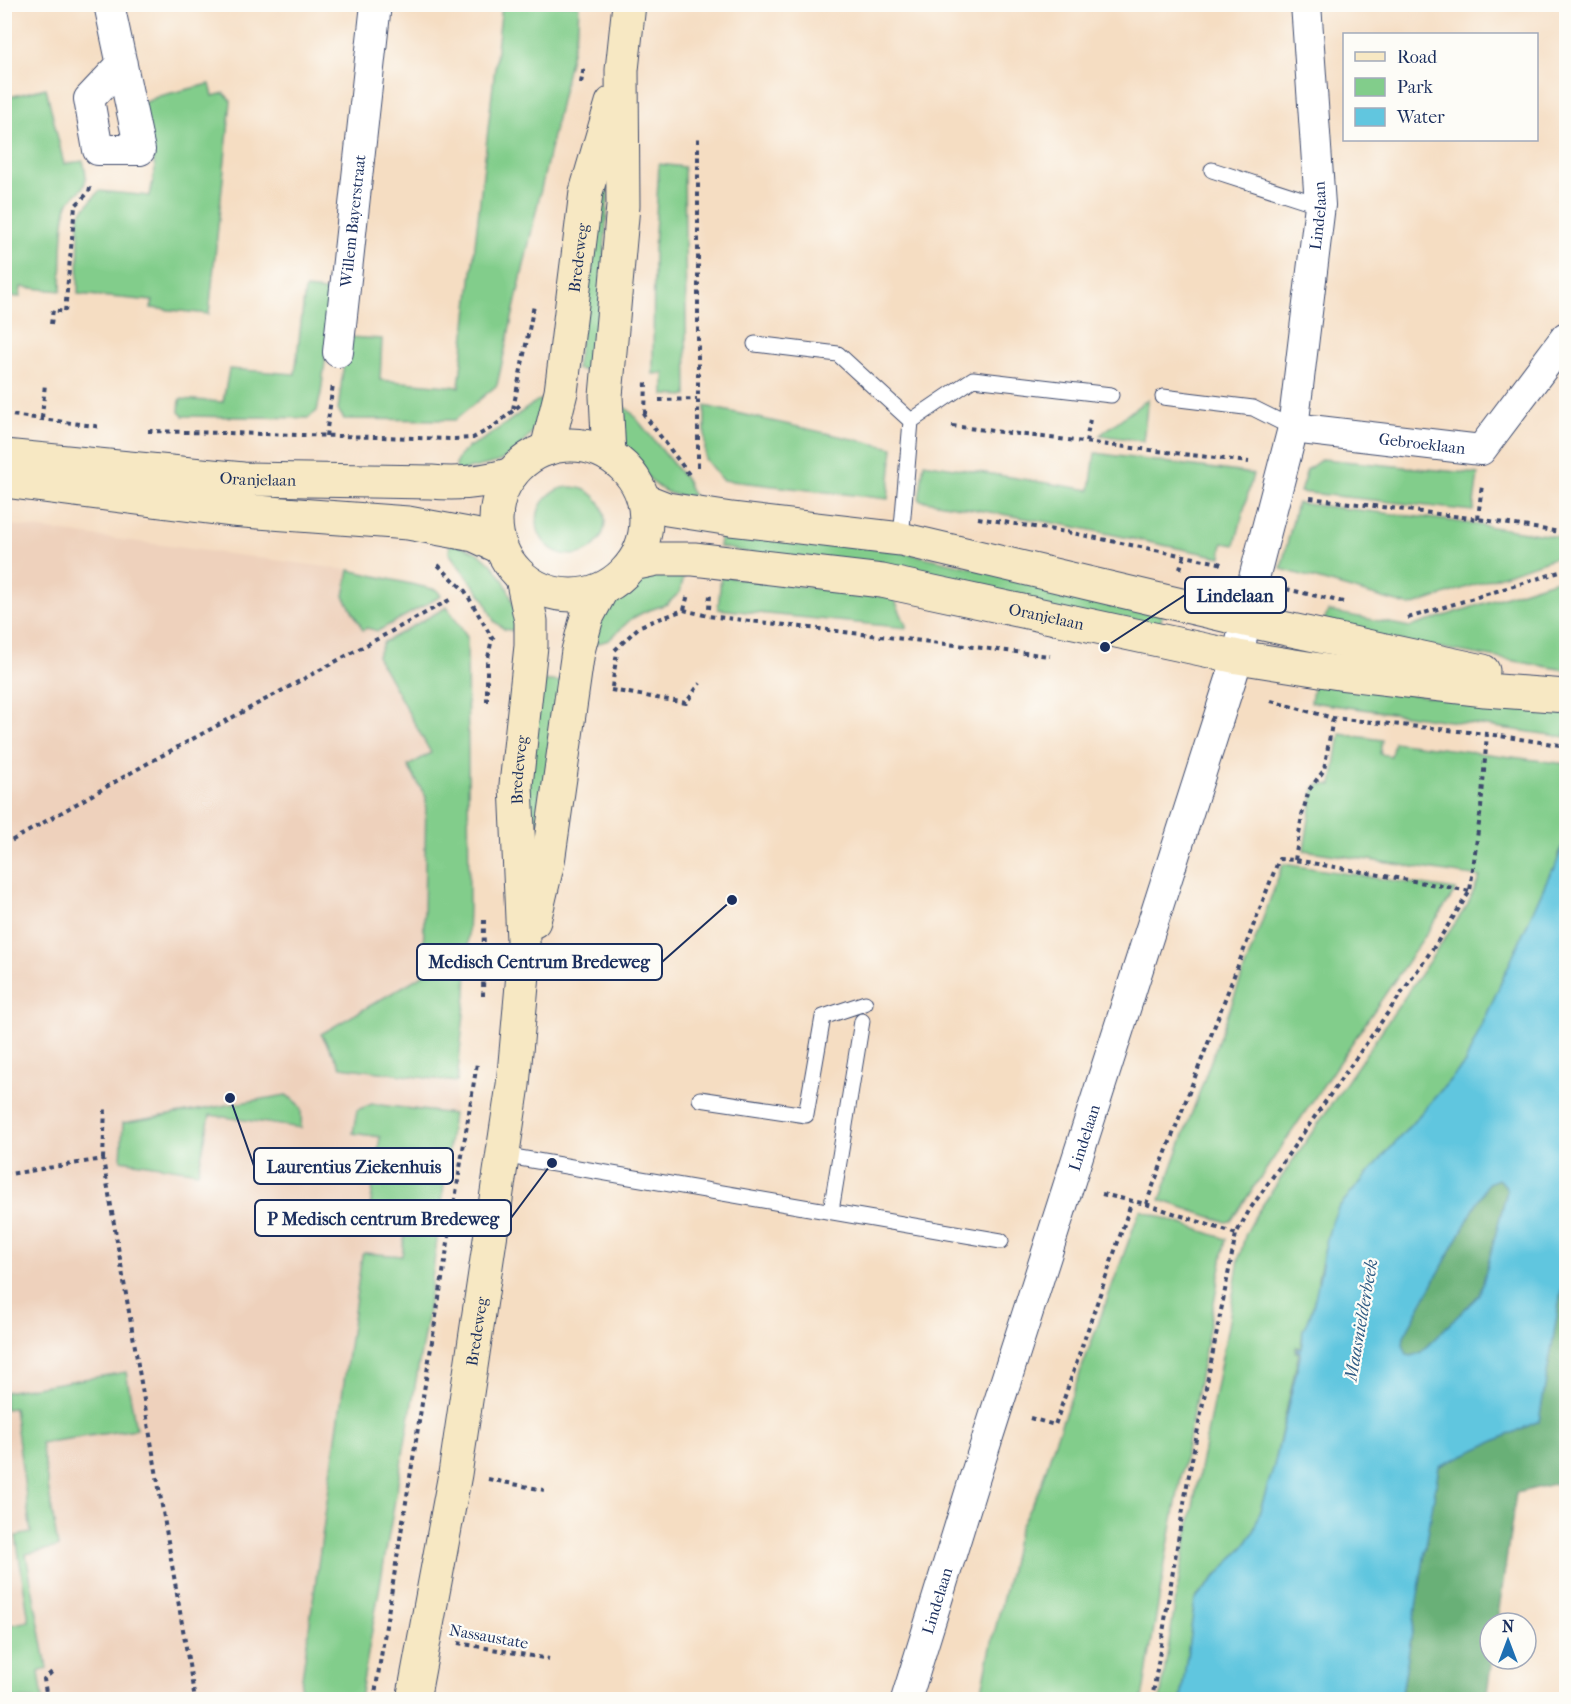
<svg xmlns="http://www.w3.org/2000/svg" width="1571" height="1704" font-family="'IM FELL French Canon',serif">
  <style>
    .built { fill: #eed1bc }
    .green { fill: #82cd8b; stroke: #4e7e74; stroke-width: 1.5 }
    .forest { fill: #69b077; stroke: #42706a; stroke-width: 1.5 }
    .water { fill: #61c6df; stroke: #3e7a9e; stroke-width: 1.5; fill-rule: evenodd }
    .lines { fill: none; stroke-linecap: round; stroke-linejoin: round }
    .lane-casing { stroke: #3c496d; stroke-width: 17 }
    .street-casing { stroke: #3c496d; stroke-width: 32 }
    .secondary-casing { stroke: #3c496d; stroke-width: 35 }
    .path { stroke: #3c496d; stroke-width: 4; stroke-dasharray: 4.5 4.5; stroke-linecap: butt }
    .lane { stroke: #fff; stroke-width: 15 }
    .street { stroke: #fff; stroke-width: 30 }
    .secondary { stroke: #f7e8c3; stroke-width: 33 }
    .labels { text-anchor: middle; stroke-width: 4.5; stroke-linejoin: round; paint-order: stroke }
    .street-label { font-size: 16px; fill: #1b2f5e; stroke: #fdfcf7 }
    .water-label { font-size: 18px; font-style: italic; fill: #305c85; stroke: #fdfcf7 }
    .leader { fill: none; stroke: #1b2f5e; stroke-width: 2 }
    .callout-dot { fill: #1b2f5e; stroke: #fdfcf7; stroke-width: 2 }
    .callout { fill: #fdfcf7; stroke: #1b2f5e; stroke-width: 2 }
    .callout-label { font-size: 18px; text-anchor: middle; font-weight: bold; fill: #1b2f5e }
  </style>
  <rect width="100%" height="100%" fill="#fdfcf7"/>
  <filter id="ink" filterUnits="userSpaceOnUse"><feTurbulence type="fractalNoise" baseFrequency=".0167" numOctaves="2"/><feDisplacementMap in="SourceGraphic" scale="12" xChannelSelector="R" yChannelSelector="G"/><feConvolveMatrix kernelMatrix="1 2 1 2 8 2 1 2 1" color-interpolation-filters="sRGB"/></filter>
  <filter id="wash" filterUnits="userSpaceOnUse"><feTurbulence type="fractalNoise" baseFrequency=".008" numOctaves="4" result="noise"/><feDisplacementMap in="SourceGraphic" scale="24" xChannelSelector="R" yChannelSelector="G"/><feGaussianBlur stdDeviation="1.35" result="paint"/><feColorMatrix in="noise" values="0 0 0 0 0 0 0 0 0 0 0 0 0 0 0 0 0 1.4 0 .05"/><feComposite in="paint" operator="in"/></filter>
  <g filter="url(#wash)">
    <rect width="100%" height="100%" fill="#f5ddc2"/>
    <!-- built -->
    <path class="built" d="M4 524 349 570 437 590 467 637 469 907 466 994 457 1082 427 1318 360 1699H5Z"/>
    <!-- green -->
    <path class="green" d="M502 5H579L578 25 497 385 455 420 344 419 338 410 347 337 382 339 380 380 459 387Z
      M210 84 213 96 224 93 231 101 209 314 151 308 153 301 78 294 79 215 99 191 150 196 155 168 142 104 159 96Z
      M46 88 64 164 83 161C94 196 70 189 66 210 61 233 62 267 61 291L21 287 20 297 5 296V98Z
      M612 130 597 372 576 369Z
      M659 164 684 167 687 396 664 395V373L653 374 654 251Z
      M305 289 334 292 321 393 317 411 308 418 183 416 179 412 180 399 223 402 229 369 295 374Z
      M547 399 543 419 516 452 498 462 456 472V463L460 455 468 447 484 439 537 401Z
      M1148 399 1143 441 1100 435Z
      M622 405 631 412 687 481 693 497C686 496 676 496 669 493 647 484 624 449 621 425 620 419 621 412 622 405Z
      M705 406 893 448 888 499 722 480 705 459Z
      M1095 453 1253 474 1235 545 1223 543 1221 557 1071 526 919 500 924 463 1090 490Z
      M1322 459 1478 474 1473 511 1300 492 1307 470Z
      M537 521a34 34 0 1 1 68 0a34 34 0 1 1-68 0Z
      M1297 503 1445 520 1566 538V554L1411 606 1281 569Z
      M721 530 898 551 1163 611 1159 630 719 547Z
      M450 541C460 546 475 550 484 557 508 577 514 603 520 632L504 629 494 621 484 599 449 553Z
      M349 570 437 590 441 596 378 631 367 628 363 630 344 596Z
      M685 572 680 592 667 604 644 612 631 619 609 640 599 643H591L607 606 625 588 657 574Z
      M721 576 894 598 907 628 718 609Z
      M1566 577V670L1321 627 1328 611 1410 627Z
      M447 607 467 637 469 907 466 994 457 1082 341 1067 321 1034 423 975 426 797 408 766 431 753 377 656 384 642Z
      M541 680 562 682 535 877 527 795Z
      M1314 682 1566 714V737L1311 702Z
      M1340 734 1382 740 1380 754 1391 756 1394 742 1566 764V839L1558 854V862L1554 870 1552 869 1465 1063 1338 1208 1328 1235 1318 1278V1288L1307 1326 1303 1329 1301 1348 1296 1347 1295 1352 1299 1353 1274 1466 1253 1533 1245 1545 1195 1599 1181 1699 1160 1700 1180 1573 1228 1326 1239 1259 1245 1236 1255 1216 1467 906 1480 877 1304 850 1314 789 1319 784 1332 785Z
      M1283 864 1456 890 1231 1221 1226 1222 1160 1200Z
      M286 1095C303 1105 302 1109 301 1128L210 1115 198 1172 121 1160 123 1123Z
      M372 1104 453 1114 427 1318 360 1699H299L362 1255 364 1253 402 1256 407 1216 370 1208 380 1137 353 1133 357 1110Z
      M1140 1210 1226 1239 1168 1546 1142 1699H980L993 1638 1010 1570 1015 1544 1020 1527 1040 1488 1055 1441Z
      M126 1372 136 1429 41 1443 58 1547 26 1554 47 1668 39 1672 43 1699H5V1626L29 1621 16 1536 31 1533 14 1408 5 1409V1392Z"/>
    <!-- forest -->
    <path class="forest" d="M1498 1179 1505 1185 1507 1191 1480 1294 1420 1353 1412 1356 1407 1355 1403 1345 1404 1336 1488 1183Z
      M1566 1263V1481L1516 1493 1497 1623H1490V1659H1492L1486 1699 1401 1700 1439 1466 1539 1421Z"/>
    <!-- water -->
    <path class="water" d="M1566 839V1263L1539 1421 1439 1466 1401 1699H1181L1195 1600 1245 1545 1253 1533 1274 1466 1301 1352 1297 1351V1349H1302L1303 1329C1314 1322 1323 1252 1328 1235 1330 1226 1334 1217 1338 1208L1465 1063 1552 869 1554 870C1559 859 1560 849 1566 839ZM1498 1179 1505 1185 1507 1191 1480 1294 1420 1353 1412 1356 1407 1355 1403 1345 1404 1336 1488 1183Z"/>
  </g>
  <g filter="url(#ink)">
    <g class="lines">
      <!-- lane casing -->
      <g class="lane-casing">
        <path id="lane" d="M1212 170 1320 205
          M755 344 838 354 911 421
          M1163 397 1253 408 1293 428
          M911 421 973 379 1111 395
          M901 539 911 421
          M700 1099 806 1115 823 1017 865 1003
          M502 1155 1001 1241
          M831 1211 862 1021"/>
      </g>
      <!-- street casing -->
      <g class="street-casing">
        <g id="street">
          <path d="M109 4 140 150H98L89 99 122 64"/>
          <path id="s1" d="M338 352 376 4"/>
          <path id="s2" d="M1293 428 1481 450 1566 337"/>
          <path id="s3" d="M906 1700 974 1480 1238 657 1253 582 1293 428 1320 205 1306 4"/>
        </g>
      </g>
      <!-- secondary casing -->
      <g class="secondary-casing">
        <g id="secondary">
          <circle cx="571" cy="520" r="75"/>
          <path id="s4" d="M547 449 561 392 586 192 612 103"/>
          <path d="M609 455 606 396 623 206 622 70 629 4"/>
          <path id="s5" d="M4 456 243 479 431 482C460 485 485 482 512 474"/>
          <path d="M4 481 231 510 408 523 474 535 500 547"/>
          <path d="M644 500 667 509 731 519 901 539 1245 620 1483 671"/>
          <path id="s6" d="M632 564 656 559H694L882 581 1238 657 1339 673 1485 690 1566 696"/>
          <path d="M534 921 548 862 578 651 587 617 602 589"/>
          <path id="s7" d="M413 1700 455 1474 513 1085 524 963 516 785 531 646V621L522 578"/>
        </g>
      </g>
      <!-- path -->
      <path class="path" d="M581 83 584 67
        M51 324 53 310 65 312 75 206 89 192 91 183
        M659 400 697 399
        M513 409 534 305
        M643 413 691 477
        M4 414 102 427
        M645 414 646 380
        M42 418 45 383
        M952 426 1249 462
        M148 431 454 439 473 438 493 427 520 405
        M326 436 333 384
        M1086 442 1090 419
        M698 467V137
        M1310 498 1478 519 1566 533
        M978 518 1072 533 1219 563 1224 566
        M1478 519 1482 484
        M438 565 465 591 492 638 497 640
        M1180 569 1184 556
        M1286 589 1343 602
        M709 609 710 594
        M684 610 688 594
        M1408 618 1566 570
        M615 650 640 626 684 610 708 616 1050 656
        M612 687 617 652
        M611 690 686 703 700 683
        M1271 701 1333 718 1487 734 1566 746
        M487 702V663L492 638
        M4 845 150 762 453 598
        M1295 860 1302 815 1309 790 1324 770 1333 718
        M483 996 484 920
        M103 1159 105 1108
        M4 1175 103 1159 195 1700
        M1102 1194 1146 1204 1236 1234
        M1146 1204 1279 859 1295 860 1470 891
        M1030 1418 1055 1425 1132 1201
        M488 1479 544 1490
        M458 1643 549 1659
        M47 1700 44 1679 53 1671
        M374 1700 477 1063
        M1152 1700 1187 1485 1236 1234 1250 1209 1436 944 1470 891 1481 808 1487 734"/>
      <!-- lane -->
      <use href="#lane" class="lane"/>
      <!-- street -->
      <use href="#street" class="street"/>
      <!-- secondary -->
      <use href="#secondary" class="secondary"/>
    </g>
  </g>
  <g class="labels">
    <!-- street labels -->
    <g class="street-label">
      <text dy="6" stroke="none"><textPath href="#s3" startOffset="1544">Lindelaan</textPath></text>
      <text dy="6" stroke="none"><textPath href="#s1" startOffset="132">Willem Bayerstraat</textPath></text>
      <text dy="6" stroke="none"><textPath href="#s4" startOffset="194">Bredeweg</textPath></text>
      <text dy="6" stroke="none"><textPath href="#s2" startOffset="130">Gebroeklaan</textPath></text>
      <text dy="6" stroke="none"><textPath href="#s5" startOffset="255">Oranjelaan</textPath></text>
      <text dy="6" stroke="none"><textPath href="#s6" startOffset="420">Oranjelaan</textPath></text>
      <text dy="6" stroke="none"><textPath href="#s7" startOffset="939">Bredeweg</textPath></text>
      <text dy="6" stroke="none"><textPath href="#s3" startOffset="590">Lindelaan</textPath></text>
      <text dy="6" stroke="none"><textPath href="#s7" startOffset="374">Bredeweg</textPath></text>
      <text dy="6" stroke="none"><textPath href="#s3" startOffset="104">Lindelaan</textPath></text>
      <text transform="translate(489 1636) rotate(10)" y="6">Nassaustate</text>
    </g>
    <!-- water labels -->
    <g class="water-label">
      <text transform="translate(1361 1320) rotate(-80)" y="6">Maasnielderbeek</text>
    </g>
  </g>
  <!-- callouts -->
  <path class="leader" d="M1105 647L1185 595M732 900L662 962M230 1098L254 1166M552 1163L511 1218"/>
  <g class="callout-dot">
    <circle cx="1105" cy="647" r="6"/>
    <circle cx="732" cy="900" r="6"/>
    <circle cx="230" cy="1098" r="6"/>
    <circle cx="552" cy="1163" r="6"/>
  </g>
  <g class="callout">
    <rect x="1185" y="577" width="101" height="36" rx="6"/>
    <rect x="417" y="944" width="245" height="36" rx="6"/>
    <rect x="254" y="1148" width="199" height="36" rx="6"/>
    <rect x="255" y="1200" width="256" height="36" rx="6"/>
  </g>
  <g class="callout-label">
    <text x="1235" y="602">Lindelaan</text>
    <text x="539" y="968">Medisch Centrum Bredeweg</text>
    <text x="354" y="1173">Laurentius Ziekenhuis</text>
    <text x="383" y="1225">P Medisch centrum Bredeweg</text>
  </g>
  <!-- margin -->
  <rect width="1571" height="1704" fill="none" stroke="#fdfcf7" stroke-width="24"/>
  <!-- legend -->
  <rect x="1343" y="33" width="195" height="108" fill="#fdfcf7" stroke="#a3aaba" stroke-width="1.5"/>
  <rect x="1355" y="52" width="30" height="9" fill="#f7e8c3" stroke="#a3aaba" stroke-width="1.5"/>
  <text x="1397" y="63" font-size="18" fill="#1b2f5e">Road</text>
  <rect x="1355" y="78" width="30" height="18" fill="#82cd8b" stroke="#a3aaba" stroke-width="1.5"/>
  <text x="1397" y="93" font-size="18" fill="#1b2f5e">Park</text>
  <rect x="1355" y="108" width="30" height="18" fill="#61c6df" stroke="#a3aaba" stroke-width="1.5"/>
  <text x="1397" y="123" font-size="18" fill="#1b2f5e">Water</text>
  <!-- north arrow -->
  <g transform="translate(1508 1641)"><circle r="28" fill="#fdfcf7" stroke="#a3aaba" stroke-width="1.5"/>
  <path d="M0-4.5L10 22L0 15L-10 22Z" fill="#1f6fb2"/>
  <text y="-9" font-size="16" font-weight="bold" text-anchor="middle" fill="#1b2f5e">N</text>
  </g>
</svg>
